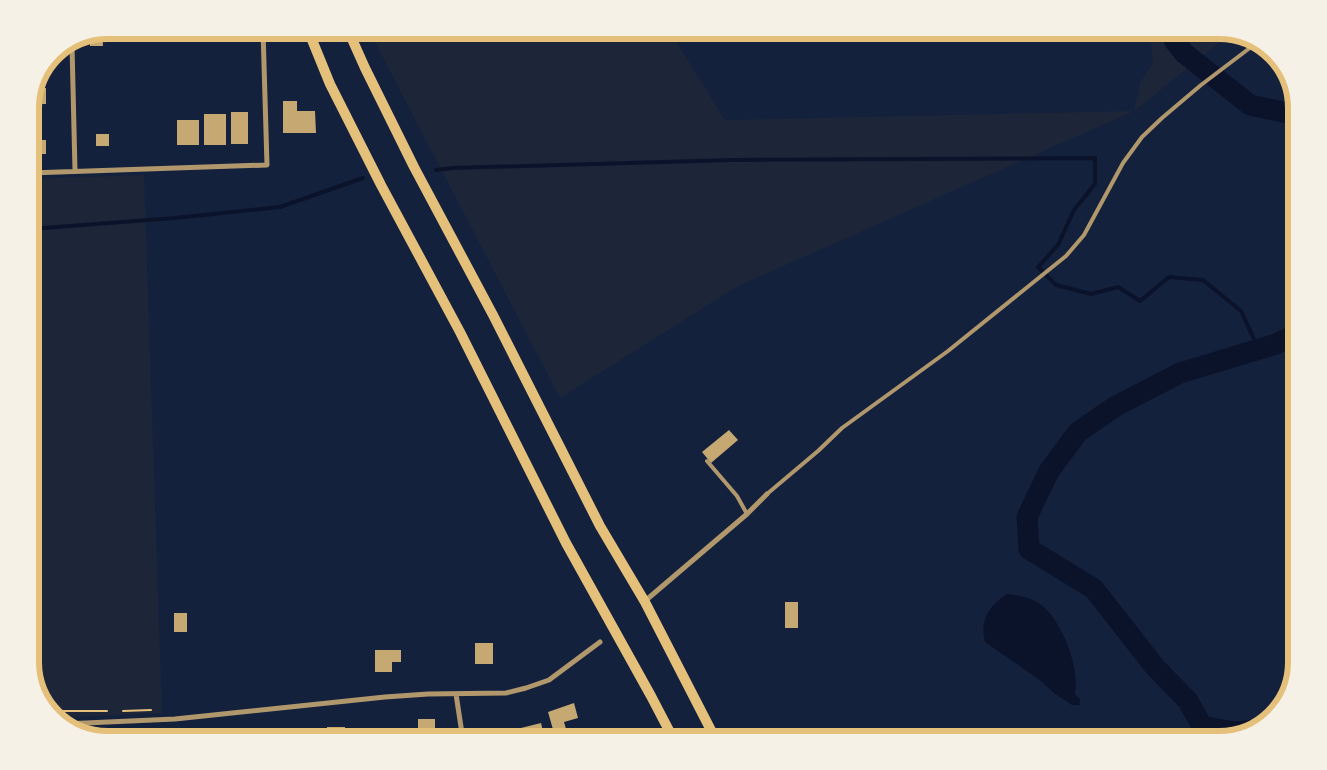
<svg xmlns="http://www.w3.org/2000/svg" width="1327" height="770" font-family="Merriweather,serif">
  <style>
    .green { fill: #1d2539 }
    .water { fill: #0b132b }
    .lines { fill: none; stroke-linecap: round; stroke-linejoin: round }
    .stream { stroke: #0b132b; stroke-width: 4 }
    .river { stroke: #0b132b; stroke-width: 21 }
    .building { fill: #c6a872 }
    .path { stroke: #e5c07b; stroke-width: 2 }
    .service { stroke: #b1986c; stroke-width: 4 }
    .minor { stroke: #b1986c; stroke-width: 5 }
    .secondary { stroke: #e5c07b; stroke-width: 10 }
    .rim { fill: none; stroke: #e5c07b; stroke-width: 6 }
  </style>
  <rect width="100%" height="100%" fill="#14213d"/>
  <!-- green -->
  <path class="green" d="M372 30H669L725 120 1134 111 1140 83 1153 63 1150 30H1219L1232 33 1134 111 738 286 560 398 377 46Z
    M144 175 162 713 58 718 41 701 30 667V179Z"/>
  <!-- water -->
  <path class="water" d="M1007 594C1017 595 1028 597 1037 602 1061 616 1080 667 1075 694L1080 699V705H1072L1054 693 1041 681 985 642C979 620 989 606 1007 594Z"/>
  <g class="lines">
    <!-- stream -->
    <path class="stream" d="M436 170 452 168 732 160 1095 158V184L1074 210 1058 245 1038 267 1056 285 1091 294 1118 287 1140 301 1169 277 1203 280 1241 311 1259 350
      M30 229 175 218 280 207 363 178"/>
    <!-- river -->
    <path class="river" d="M1175 30 1174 40 1184 53 1250 105 1297 115
      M1259 729C1239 734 1222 731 1202 726L1188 701 1155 667 1094 589 1029 549 1027 517 1049 471 1078 432 1116 406 1180 373 1276 344 1297 334"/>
  </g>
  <!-- building -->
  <path class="building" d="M102 32 103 46H90V37Z
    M1287 70 1290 82 1292 89 1281 83Z
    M37 88H46V104H30Z
    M283 101H297V111H315L316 133H283Z
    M30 108H42V128L30 129Z
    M231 112H248V144H231Z
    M204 114H226V145H204Z
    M177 120H199V145H177Z
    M96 134H109V146H96Z
    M30 140H46V154H30Z
    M729 430 738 440 711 463 702 452Z
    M785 602H798V628H785Z
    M174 613H187V632H174Z
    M475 643H493V664H475Z
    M375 650H401V662H392V672H375Z
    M574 703 578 718 564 722 566 729 554 733 548 712Z
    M418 719H435V740H418Z
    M541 723 545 740H524L521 728Z
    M327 727H345V740H327Z"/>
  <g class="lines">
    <!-- path -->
    <path class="path" d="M51 711H107
      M123 711 151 710"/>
    <!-- service -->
    <path class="service" d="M707 461 737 496 747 514
      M767 494 818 451 842 428 948 351 1066 256 1084 235 1123 163 1142 137 1162 118 1201 85 1259 41"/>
    <!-- minor -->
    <path class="minor" d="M72 45 75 171
      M30 173 267 165 263 30
      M645 601 747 514 767 494
      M456 694 463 740
      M63 724 175 719 385 697 428 694 506 693 526 688 549 680 600 642"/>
    <!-- secondary -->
    <path class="secondary" d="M308 30 330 84 381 185 460 332 566 543 651 696 674 740
      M348 30 365 68 414 167 493 315 600 526 645 602 716 740"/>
  </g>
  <!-- crop -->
  <path d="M0 0H1327V770H0ZM108 39H1219A69 69 0 0 1 1288 108V662A69 69 0 0 1 1219 731H108A69 69 0 0 1 39 662V108A69 69 0 0 1 108 39Z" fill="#f6f1e7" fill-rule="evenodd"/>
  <path class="rim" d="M108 39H1219A69 69 0 0 1 1288 108V662A69 69 0 0 1 1219 731H108A69 69 0 0 1 39 662V108A69 69 0 0 1 108 39Z"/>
</svg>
